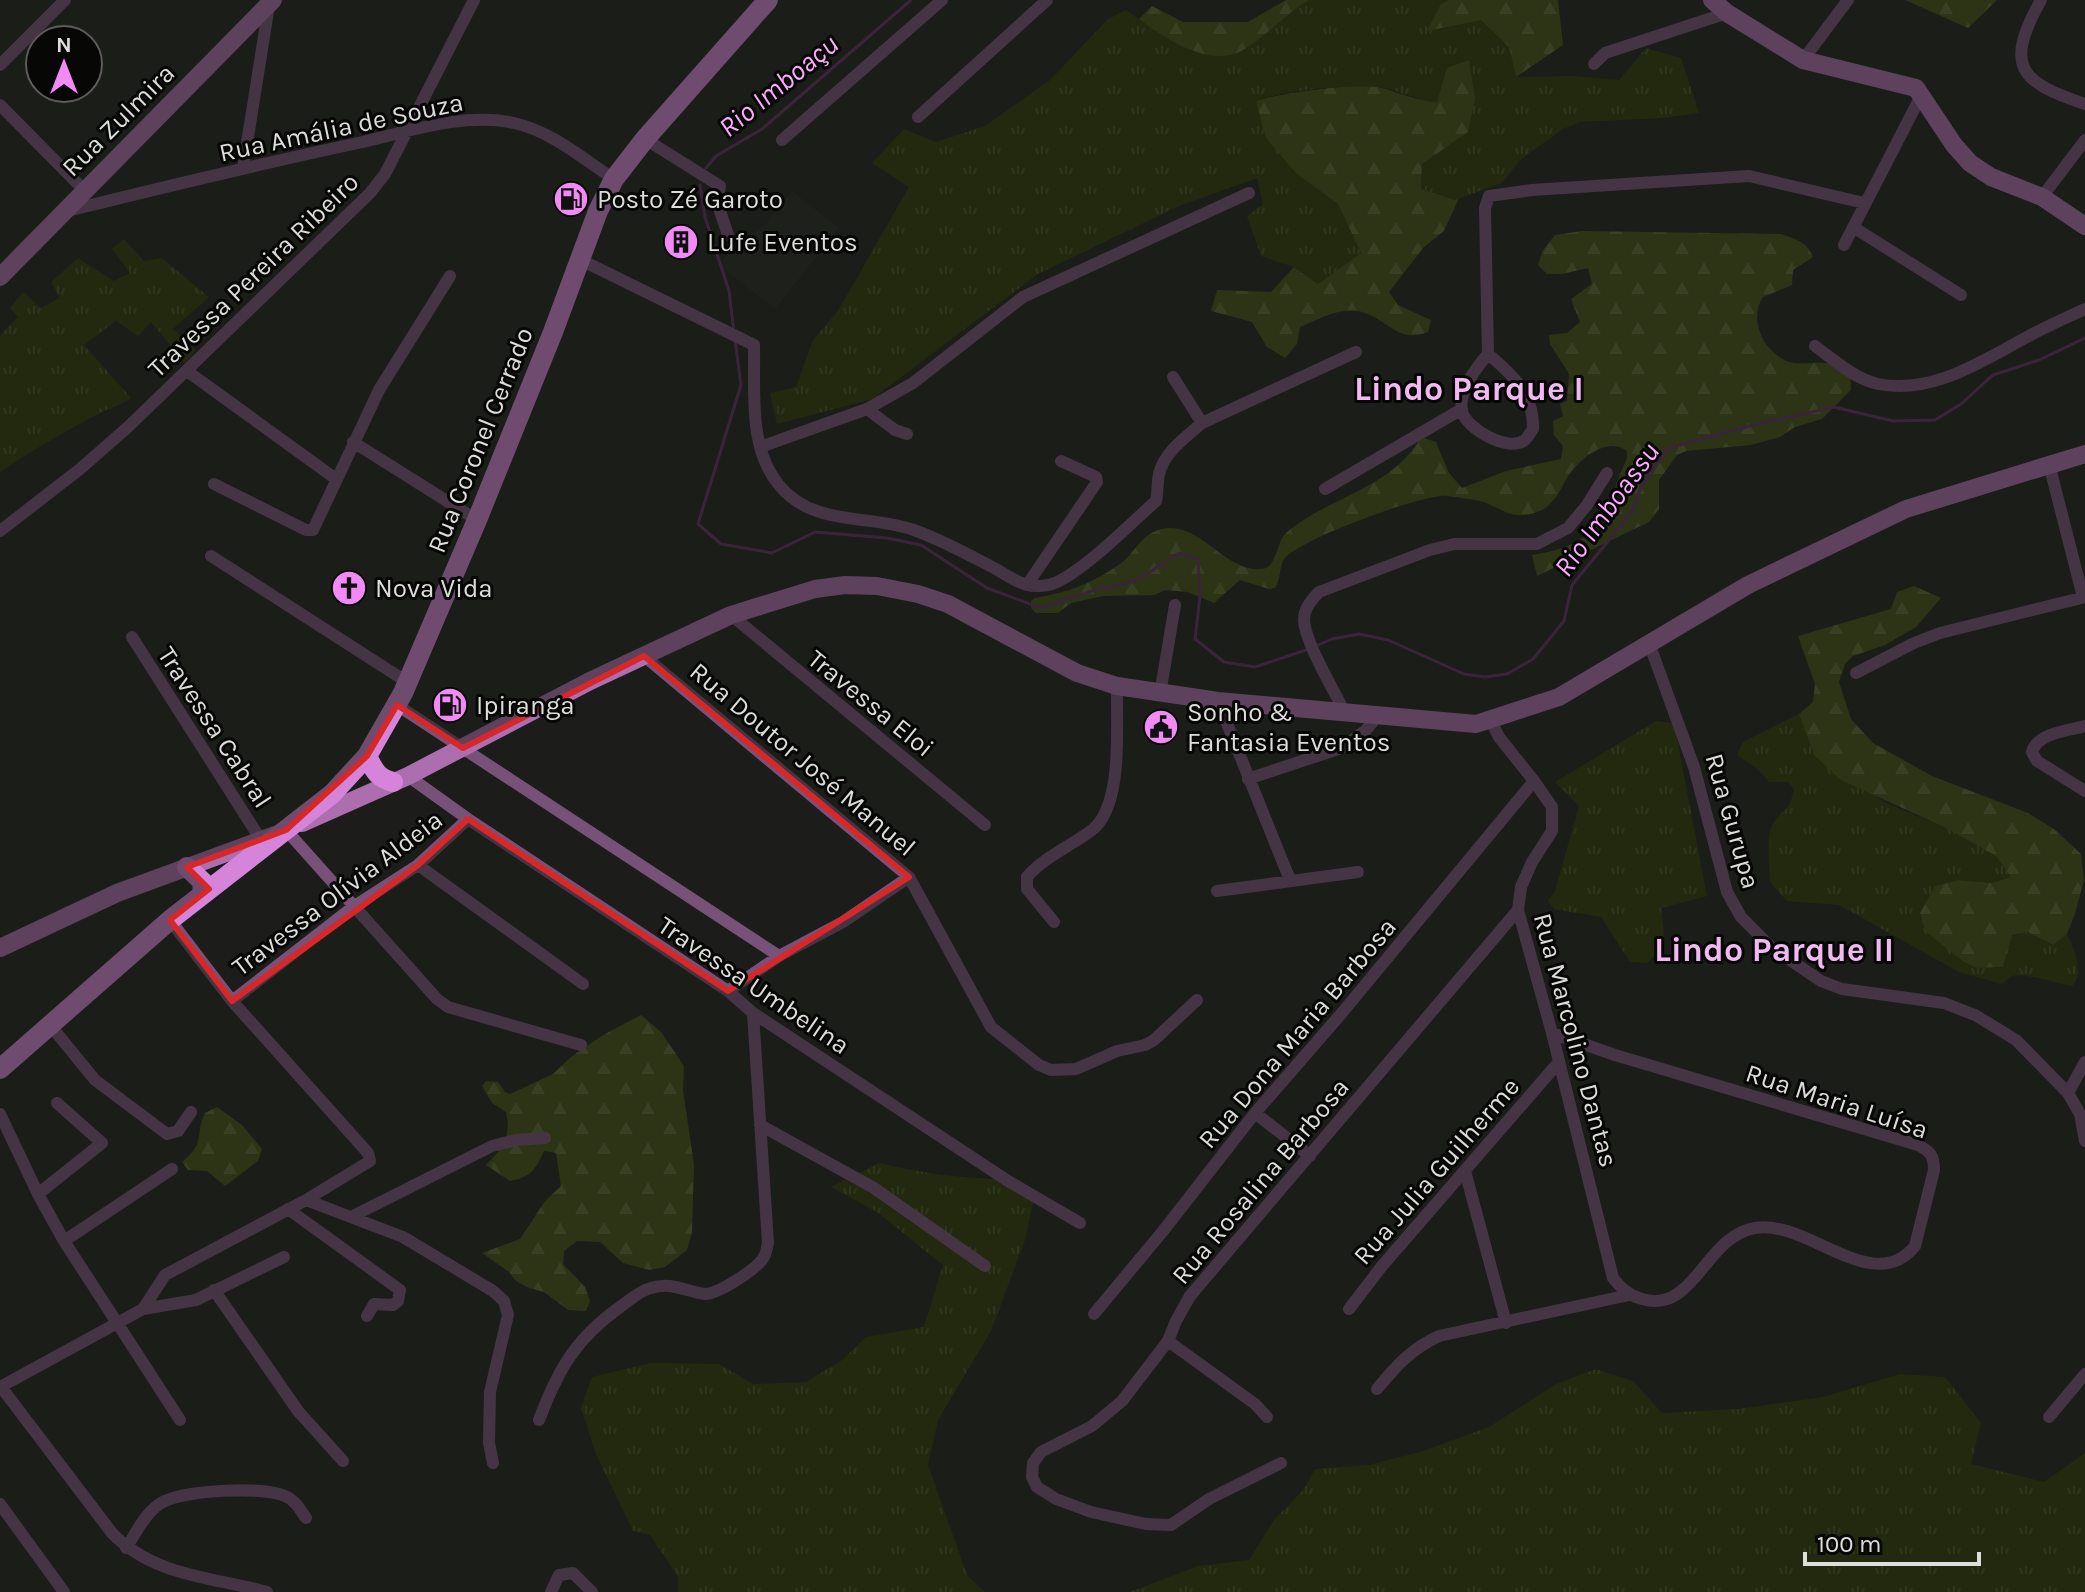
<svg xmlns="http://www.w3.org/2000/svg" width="2085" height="1592" font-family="Karla,sans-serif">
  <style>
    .built { fill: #22261d }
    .grass { fill: url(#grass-tufts) }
    .forest { fill: url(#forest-firs) }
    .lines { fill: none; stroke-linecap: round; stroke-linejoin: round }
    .stream { stroke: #632c66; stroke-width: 3 }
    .street { stroke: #785179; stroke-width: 12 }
    .secondary { stroke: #ad6eaf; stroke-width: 18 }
    .primary { stroke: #d684d9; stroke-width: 20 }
    .marked { fill: none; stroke: #d62828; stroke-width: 6; stroke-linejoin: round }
    .labels { text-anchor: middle; stroke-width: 6; stroke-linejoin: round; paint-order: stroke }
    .street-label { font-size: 26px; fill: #dddedb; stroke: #070706 }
    .poi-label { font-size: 26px; fill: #dddedb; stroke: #070706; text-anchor: start }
    .water-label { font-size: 28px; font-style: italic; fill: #fdabff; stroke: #070706 }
    .district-label { font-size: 34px; font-weight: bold; fill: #f1b8f2; stroke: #070706 }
  </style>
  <defs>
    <pattern id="grass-tufts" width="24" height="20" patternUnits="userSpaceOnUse" patternTransform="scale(2)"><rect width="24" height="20" fill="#2a3800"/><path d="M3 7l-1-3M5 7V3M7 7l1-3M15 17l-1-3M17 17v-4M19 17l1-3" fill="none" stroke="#485425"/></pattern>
    <pattern id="forest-firs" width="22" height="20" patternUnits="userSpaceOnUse" patternTransform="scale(2)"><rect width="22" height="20" fill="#405110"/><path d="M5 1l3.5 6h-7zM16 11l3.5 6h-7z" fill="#5b6a32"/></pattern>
  </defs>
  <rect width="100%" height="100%" fill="#1c1d1a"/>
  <!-- built -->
  <path class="built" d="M792 191 839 228 775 309 719 265 730 251 766 224Z"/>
  <!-- grass -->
  <path class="grass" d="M1309 0H1449L1441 4 1481 20 1509 47 1516 77 1575 76 1619 80 1646 48 1681 58 1699 113 1662 118 1580 122 1563 129 1520 160 1502 183 1455 200 1421 189 1422 164 1468 132 1447 68 1438 102C1414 101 1396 88 1376 87 1345 85 1284 90 1256 101L1297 174 1338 204 1361 253 1318 284 1294 267 1261 256 1247 216 1263 204 1257 178 1179 206 1038 274 872 399 777 424 770 393 796 387 813 340 838 311 909 187 872 163 904 129 936 142 985 126 1050 80 1108 19 1126 10C1152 29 1205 69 1239 52 1264 38 1284 15 1309 0Z
    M124 239 144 261 162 258 209 297 173 329 196 350 185 363 151 322 138 336 116 321 84 345 131 398C121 406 109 408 98 414 64 432 31 451 0 472V335L18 317 10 308 23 292 41 308 60 298 51 282 78 258 114 281 130 273 112 249Z
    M1799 714 1814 755 1886 803 1944 827 1996 856 2012 877 1992 883 1959 880 1964 962 1977 968 2003 967 2011 936 2028 932 2053 945 2067 934C2074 948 2085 974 2072 986 2057 984 2024 972 2012 976 2008 978 2005 982 2001 984L1959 972 1839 905 1787 901 1770 882C1770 865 1765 836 1774 822 1786 805 1788 815 1794 789L1788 782H1769L1758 769 1737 755 1743 742Z
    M1656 721 1674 723 1707 896 1661 908C1664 938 1669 942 1647 963L1630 962 1601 917 1554 909 1548 901 1555 891 1579 806 1555 782Z
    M879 1163C922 1173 962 1179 1007 1179L1033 1203 1025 1240 991 1331 938 1420 928 1465 967 1575 985 1592H678V1577L650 1535 633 1531 596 1454 581 1408 592 1377 651 1363 719 1364 753 1384 806 1382 842 1360 866 1337 924 1327 943 1265 877 1212 831 1187Z
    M1596 1369 1633 1381 1662 1413 1738 1409 1823 1397 1900 1374 1945 1377 1981 1423 1971 1464 2044 1482 2085 1453V1592H1130L1198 1566 1249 1560 1274 1520 1303 1490 1315 1469 1369 1465 1423 1451 1489 1427 1556 1384Z"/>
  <!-- forest -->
  <path class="forest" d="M1286 0H1309C1285 14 1260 43 1237 53 1207 66 1162 37 1139 19L1152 6 1183 22H1248Z
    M1449 0H1558L1563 45 1516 77 1509 47 1481 20 1427 31 1441 4Z
    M1905 0H1997L1968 28Z
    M1469 60 1475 99 1468 132 1422 164 1421 189 1455 200 1459 198 1444 231 1424 247 1389 292 1398 305 1431 320 1428 332C1397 344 1388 319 1362 312 1341 306 1319 319 1300 327L1297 344 1285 358 1267 347 1252 322 1211 311 1217 290 1271 292 1294 267 1318 284 1361 253 1338 204 1297 174 1266 138 1256 101C1279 93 1360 82 1382 88 1401 93 1417 101 1437 102L1447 68Z
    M1582 231 1781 234C1796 239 1807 242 1813 257L1793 270 1792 285 1763 297C1747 321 1766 357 1793 363 1804 365 1816 361 1826 363 1834 365 1842 371 1850 374L1851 390 1822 419 1795 427 1780 437 1751 445 1686 451 1677 455 1659 480V509L1649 522 1537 576 1532 555C1603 544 1602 516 1627 458V451C1610 438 1588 453 1575 467 1564 479 1560 496 1547 507 1541 512 1526 516 1518 515 1507 515 1495 506 1484 502 1473 499 1459 498 1448 496 1424 493 1298 540 1284 559 1279 567 1281 579 1275 588L1269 589 1240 580 1214 603 1188 592 1166 590 1154 595 1103 596 1071 603 1058 613H1036L1031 608V601L1035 598C1069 592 1091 584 1120 564 1135 553 1140 535 1161 529 1200 520 1224 572 1261 569 1278 568 1275 542 1287 532 1329 497 1393 488 1421 437L1436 442 1449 473 1462 488 1506 471 1561 459 1563 446 1554 435 1553 421 1563 416 1560 404 1567 401 1569 374 1550 344 1549 335 1567 333 1580 322 1571 299 1592 284 1588 268 1562 274H1547L1538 265 1543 250 1555 235Z
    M1914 586 1941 598 1916 627 1885 645 1853 656 1845 664 1839 682 1851 719 1873 743 1932 776 2028 813 2054 829 2081 854 2084 880 2075 914 2067 934 2053 945 2028 932 2012 935 2003 967 1977 968 1964 962 1926 932 1920 913 1935 886 1959 880 1992 883 2011 877 1996 856 1944 827 1841 780 1814 755 1799 714 1813 702 1815 684 1798 636 1891 609 1897 592Z
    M641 1015 661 1032 684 1066 683 1090 694 1165 692 1232 687 1250 665 1267 649 1270 623 1263 600 1242 577 1241 564 1251 563 1264 585 1287 590 1301 586 1311 568 1310 544 1292 529 1288 516 1281 509 1272 482 1253 520 1239 545 1201 561 1186 556 1153 544 1151C536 1169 530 1178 510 1181L486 1165C502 1149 512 1136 506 1112L492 1103 482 1086 486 1081 498 1082 505 1092 510 1094 553 1074 571 1057 603 1035Z
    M217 1107 242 1125 262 1149 258 1161 225 1186 207 1171 188 1170 182 1162C207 1141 194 1136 205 1113Z"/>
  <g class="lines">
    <!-- stream -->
    <path class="stream" d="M706 168 716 156 762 129 911 0
      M700 185 705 217 729 291 734 333
      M735 340 741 385 698 524 721 544 772 553 815 532 887 538 921 545 987 588 1041 608 1095 590 1136 581 1179 553 1198 559 1200 596 1195 639 1224 662 1255 667 1309 649
      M1316 646 1332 639 1359 634 1388 640 1464 674 1485 677 1507 674 1533 659 1564 621 1572 585 1632 512 1642 484 1668 448 1749 426 1834 407 1893 421 1935 420 1961 404 1993 375 2039 360 2085 338"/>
    <!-- street -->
    <path class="street" d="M2041 0C2004 66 2019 82 2085 104
      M1803 60 1848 0
      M1594 64 1605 53 1727 13
      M0 65 65 0
      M0 105 84 190
      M918 117 1047 0
      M645 139 720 186 717 202 728 235
      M782 140 942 0
      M243 168 269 5
      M2042 197 2085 140
      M67 211C164 187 260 164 358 143 407 132 463 112 514 123 551 131 583 159 614 179
      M1853 227 1961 295
      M1844 245 1922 94
      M579 259 754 345C755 391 748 448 779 485 813 527 868 514 914 530 942 540 969 555 996 569 1005 574 1017 583 1028 585 1034 587 1046 586 1052 584 1080 575 1132 522 1156 501 1158 492 1157 483 1159 474 1164 452 1186 437 1202 423L1356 352
      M1815 346C1834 360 1855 379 1878 384 1934 395 1983 360 2029 336 2047 326 2066 318 2085 309
      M1488 354C1513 375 1534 394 1533 429 1530 433 1528 437 1525 440 1509 453 1466 429 1462 411 1458 391 1476 368 1488 354L1485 208 1489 196 1532 190 1749 176 1864 203
      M187 371 336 479
      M1173 377 1202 423
      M867 409 895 430 907 434
      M353 442 477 520
      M760 447 867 409 913 383 1023 297 1249 193
      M2049 464 2083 597
      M214 484 306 530H313L379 390 450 276
      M1325 489 1462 409
      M0 531 80 469 128 427 370 193 385 174 474 0
      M211 556 407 682
      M1027 585 1097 482 1096 477 1061 461
      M731 615 985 825
      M132 637 261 840
      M1649 643 1694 767 1727 892 1741 917 1771 947 1821 981 1842 989 1944 1003 1975 1015 2016 1040 2068 1093 2080 1114 2085 1141
      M644 656 909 877 991 1027 1039 1065 1051 1070 1076 1069 1117 1051 1145 1045 1154 1040 1197 1000
      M1856 673 1914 643 1940 633 2085 597
      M1160 694 1175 605
      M1218 701 1290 880
      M397 705 779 956
      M1345 713C1335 692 1304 641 1304 619 1304 608 1312 600 1319 592L1430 550 1454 544H1537L1568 528 1587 505 1607 473
      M1491 721 1499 737 1534 781 1552 807V831L1532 862 1521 887 1518 910 1552 1033 1613 1278C1622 1289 1628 1295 1642 1299 1694 1315 1705 1236 1755 1228 1808 1219 1873 1298 1915 1246L1934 1170C1934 1156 1931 1152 1918 1145L1615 1055 1552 1033
      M2085 726C2068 731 2037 733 2032 752L2037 761 2085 791
      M408 776 468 819 728 991 753 1013 1008 1181 1080 1223
      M1248 779 1341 748 1366 730 1378 715
      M286 830 437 999 448 1007 581 1045
      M418 865 583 984
      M1217 891 1358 872
      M1054 922 1027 889V877C1044 857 1071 846 1092 830 1124 805 1116 724 1117 686
      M728 991 779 956 843 922 909 877
      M232 1001 353 907 418 865 468 819
      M51 1026 95 1080 167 1134 178 1131 191 1112
      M2068 1093 2085 1062
      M1255 1113 1310 1156
      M0 1114 38 1194 64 1241 180 1420
      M760 1125 874 1188 985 1266
      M1465 1171 1506 1323
      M38 1194 102 1143 57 1103
      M306 1200 403 1237 493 1291 504 1301 508 1315 490 1392 489 1443 493 1463
      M288 1209 400 1290 398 1301 393 1305 374 1304 367 1316
      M353 1216 492 1146 516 1140 545 1138
      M64 1241 172 1169
      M214 1290 298 1411 343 1461
      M143 1309 196 1300 284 1257
      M1349 1309 1382 1266 1558 1063
      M1094 1314 1163 1231 1255 1113 1341 1014 1534 781
      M1168 1341 1255 1404 1267 1417
      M0 1387 143 1309 165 1275 306 1200 370 1161 368 1153 232 1001 170 920
      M1 1387 112 1533C153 1576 212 1577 267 1592
      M1377 1389C1396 1366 1411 1349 1439 1336L1629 1295
      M2049 1417 2085 1374
      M539 1420C558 1370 575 1339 620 1307 630 1300 639 1291 651 1288 671 1281 686 1292 705 1294 718 1294 753 1271 762 1260 766 1255 767 1249 768 1243L753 1013
      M1281 1463 1209 1499 1171 1525 1146 1524 1091 1512 1056 1499 1037 1487 1032 1477 1033 1463 1041 1452 1092 1426 1122 1401 1168 1341 1176 1321 1190 1296 1518 910
      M0 1504 64 1592
      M126 1548C136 1533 145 1513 161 1503 182 1490 262 1486 285 1496 295 1500 300 1509 306 1518
      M551 1592 559 1575 573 1573 592 1592"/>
    <!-- secondary -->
    <path class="secondary" d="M1712 0 1727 13 1803 60 1916 88 1954 145 1970 163 1991 177 2042 197 2085 226
      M0 277 273 0
      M302 823 408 776 590 681 731 615 815 589 845 585 877 586 918 594 948 604 1077 673 1117 686 1218 701 1476 724 1559 697 1748 585 1906 509 2085 454
      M0 948 117 893 275 835"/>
    <!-- primary -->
    <path class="primary" d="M367 756C374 770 377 778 393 782
      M187 867 203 882 202 894
      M0 1069 170 920 332 794 367 756 403 693 477 520 553 332 598 211 614 179 645 139 768 0"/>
  </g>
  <!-- marked area -->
  <path d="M0 0H2085V1592H0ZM644 656 909 877 728 991 468 819 418 865 232 1001 170 920 209 889 187 867 286 830 367 756 397 705 463 748Z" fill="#1c1d1a" fill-opacity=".55" fill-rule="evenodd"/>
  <path class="marked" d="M644 656 909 877 728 991 468 819 418 865 232 1001 170 920 209 889 187 867 286 830 367 756 397 705 463 748Z"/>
  <!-- icons -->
  <defs>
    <g id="fuel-disc" transform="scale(1.8)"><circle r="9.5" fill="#f18af4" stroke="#070706"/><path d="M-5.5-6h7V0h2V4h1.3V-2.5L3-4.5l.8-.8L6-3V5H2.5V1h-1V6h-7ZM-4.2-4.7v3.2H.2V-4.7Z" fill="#111"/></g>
    <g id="building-disc" transform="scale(1.8)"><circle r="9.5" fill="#f18af4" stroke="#070706"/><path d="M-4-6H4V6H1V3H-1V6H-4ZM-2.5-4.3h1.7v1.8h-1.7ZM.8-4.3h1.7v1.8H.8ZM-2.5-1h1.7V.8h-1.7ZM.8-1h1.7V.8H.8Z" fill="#111"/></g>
    <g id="church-disc" transform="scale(1.8)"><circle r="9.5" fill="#f18af4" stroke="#070706"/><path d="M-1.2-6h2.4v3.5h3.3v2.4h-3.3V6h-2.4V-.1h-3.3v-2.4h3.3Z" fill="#111"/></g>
    <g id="civic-disc" transform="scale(1.8)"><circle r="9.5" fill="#f18af4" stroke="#070706"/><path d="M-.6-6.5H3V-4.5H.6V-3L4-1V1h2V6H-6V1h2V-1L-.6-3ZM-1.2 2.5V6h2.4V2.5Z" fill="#111"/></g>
  </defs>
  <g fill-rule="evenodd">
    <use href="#fuel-disc" x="571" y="199"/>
    <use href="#building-disc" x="681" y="242"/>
    <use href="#church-disc" x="349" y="588"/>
    <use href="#fuel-disc" x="450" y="705"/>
    <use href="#civic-disc" x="1161" y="727"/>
  </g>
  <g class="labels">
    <!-- street labels -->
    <g class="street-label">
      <text transform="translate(118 120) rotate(-45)" y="9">Rua Zulmira</text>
      <text transform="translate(341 127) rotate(-12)" y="9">Rua Amália de Souza</text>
      <text transform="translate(253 275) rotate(-44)" y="9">Travessa Pereira Ribeiro</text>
      <text transform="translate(480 440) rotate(-68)" y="9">Rua Coronel Cerrado</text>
      <text transform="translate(871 703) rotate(39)" y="9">Travessa Eloi</text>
      <text transform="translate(215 727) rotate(57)" y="9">Travessa Cabral</text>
      <text transform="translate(803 759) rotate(40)" y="9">Rua Doutor José Manuel</text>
      <text transform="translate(1733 821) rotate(74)" y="9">Rua Gurupa</text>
      <text transform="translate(337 893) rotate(-37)" y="9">Travessa Olívia Aldeia</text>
      <text transform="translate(754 985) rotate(34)" y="9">Travessa Umbelina</text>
      <text transform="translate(1297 1033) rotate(-50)" y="9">Rua Dona Maria Barbosa</text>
      <text transform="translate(1576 1040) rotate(75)" y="9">Rua Marcolino Dantas</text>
      <text transform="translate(1837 1101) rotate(18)" y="9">Rua Maria Luísa</text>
      <text transform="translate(1436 1171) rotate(-49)" y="9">Rua Julia Guilherme</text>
      <text transform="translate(1260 1181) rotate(-50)" y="9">Rua Rosalina Barbosa</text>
    </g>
    <!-- poi labels -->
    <g class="poi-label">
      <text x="597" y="208">Posto Zé Garoto</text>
      <text x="707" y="251">Lufe Eventos</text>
      <text x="375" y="597">Nova Vida</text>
      <text x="476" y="714">Ipiranga</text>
      <text x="1187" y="721">Sonho &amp;<tspan x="1187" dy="30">Fantasia Eventos</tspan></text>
    </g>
    <!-- water labels -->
    <g class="water-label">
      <text transform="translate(778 85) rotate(-39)" y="10">Rio Imboaçu</text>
      <text transform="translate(1606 509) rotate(-54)" y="10">Rio Imboassu</text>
    </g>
    <!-- district labels -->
    <g class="district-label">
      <text x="1469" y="400">Lindo Parque I</text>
      <text x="1774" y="961">Lindo Parque II</text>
    </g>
  </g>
  <!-- north arrow -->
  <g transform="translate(64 64)"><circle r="38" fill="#070706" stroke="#5d5d5b" stroke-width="2"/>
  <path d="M0-6L14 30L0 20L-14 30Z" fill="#f18af4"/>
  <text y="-12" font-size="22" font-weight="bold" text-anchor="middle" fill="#dddedb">N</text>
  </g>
  <!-- scale -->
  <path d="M1805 1552v12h174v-12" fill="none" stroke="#dddedb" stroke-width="4"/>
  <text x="1817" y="1552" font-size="24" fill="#dddedb" stroke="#070706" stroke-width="6" paint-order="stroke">100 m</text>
</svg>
